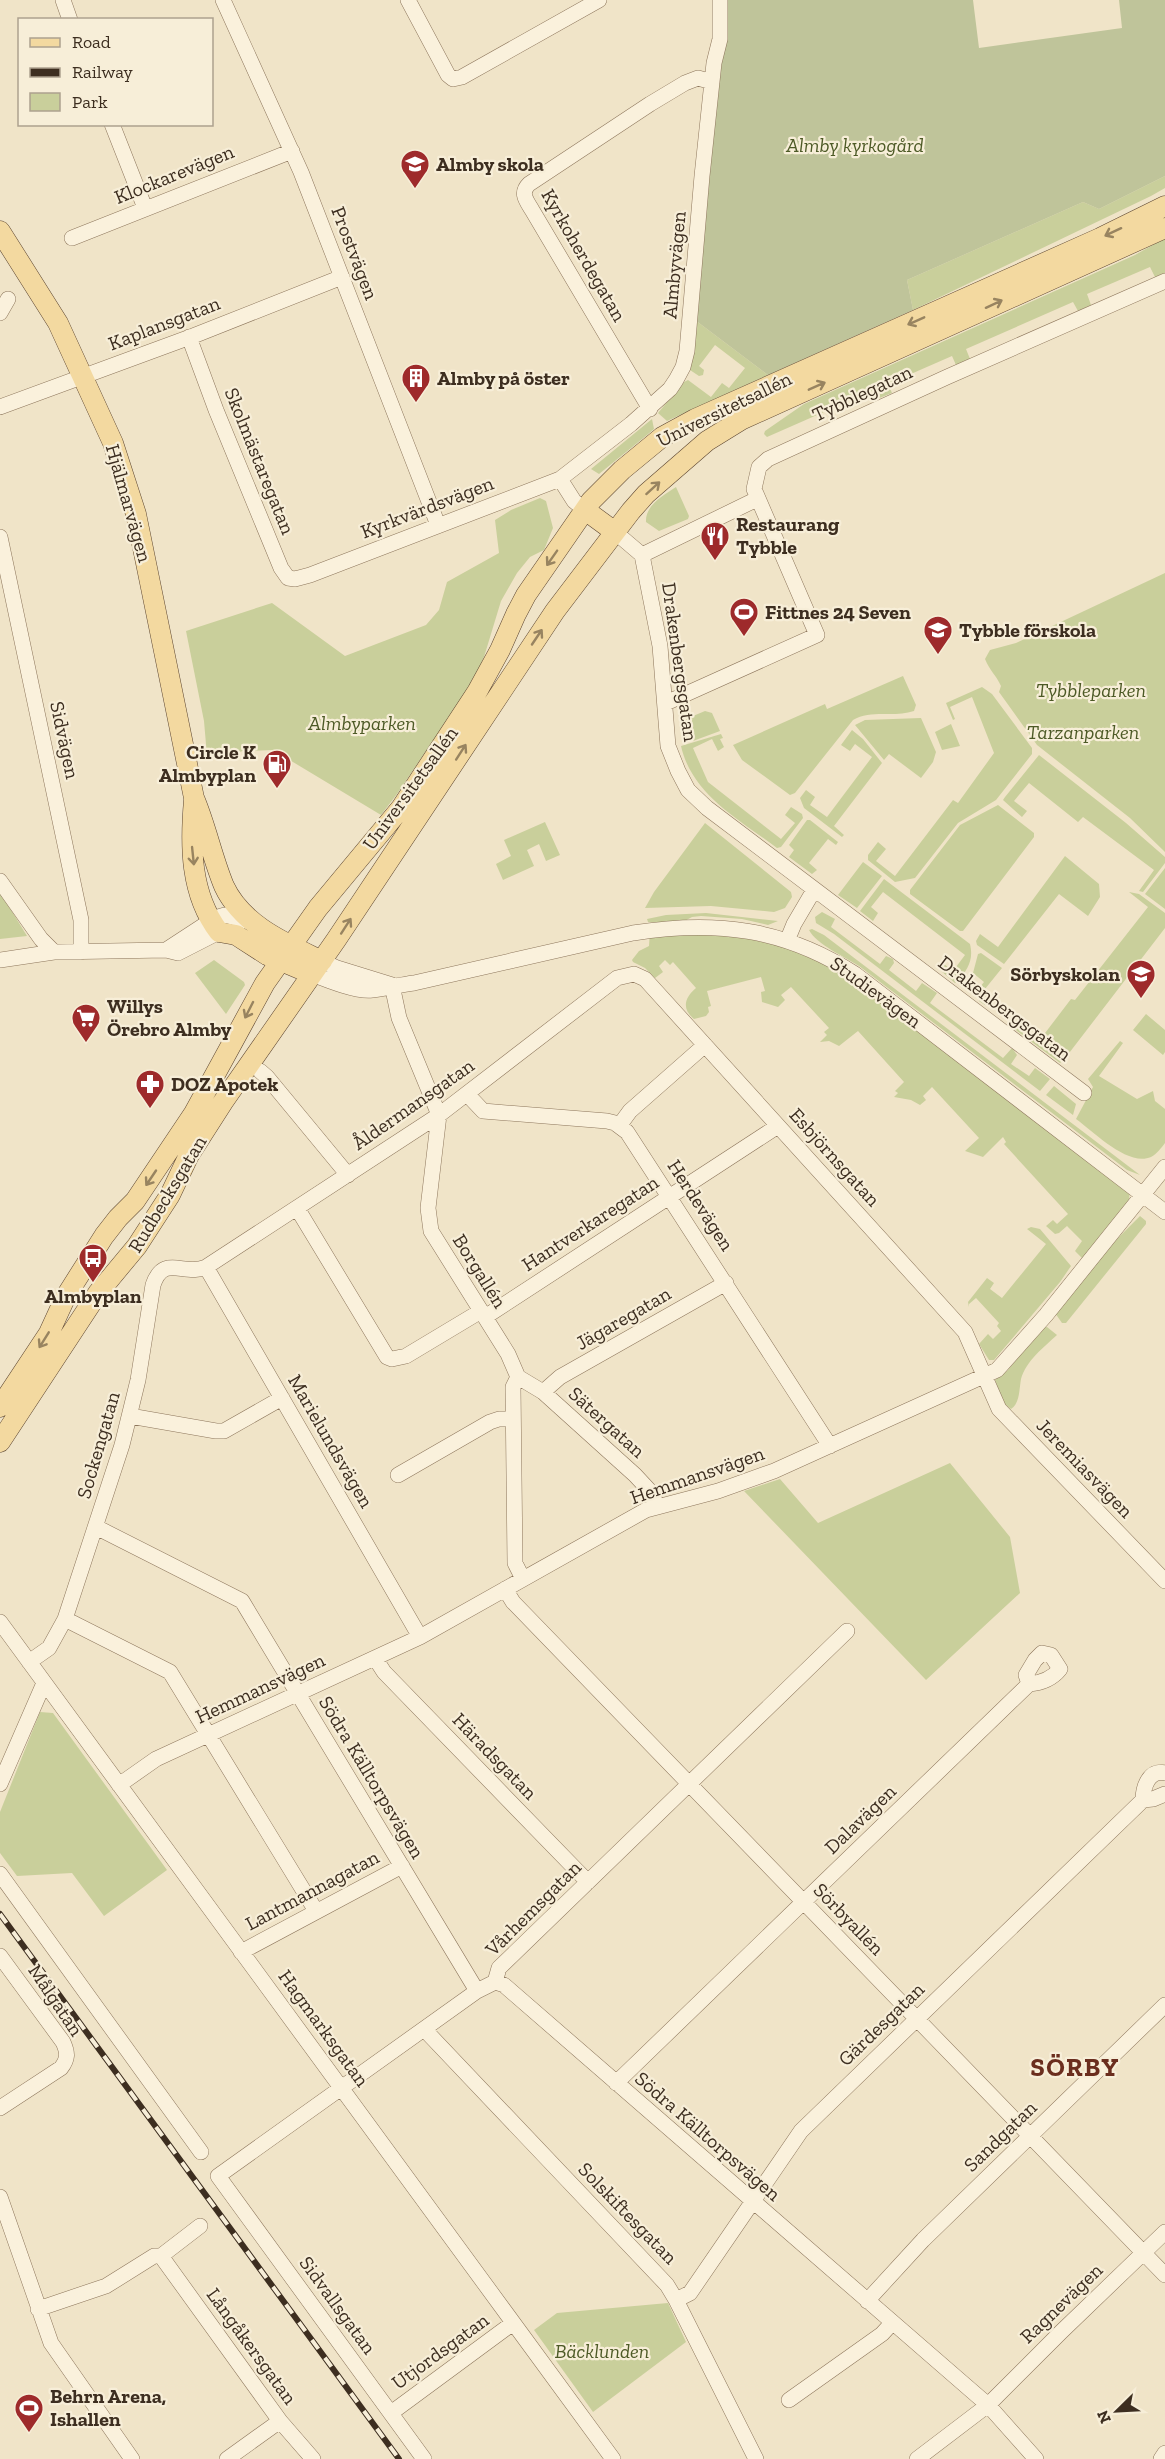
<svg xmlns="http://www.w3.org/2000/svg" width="1165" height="2459" font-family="'Zilla Slab',serif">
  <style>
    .green { fill: #c9cf9b }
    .cemetery { fill: #bfc49a }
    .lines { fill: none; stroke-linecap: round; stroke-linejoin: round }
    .minor-casing { stroke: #8d765c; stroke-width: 16 }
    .major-casing { stroke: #5b4430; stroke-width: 21 }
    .minor { stroke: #faf1dc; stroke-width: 15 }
    .major { stroke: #f3d9a0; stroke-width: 20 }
    .rail-casing { stroke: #3d2e20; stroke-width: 6 }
    .rail { stroke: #f7eed8; stroke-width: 4; stroke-dasharray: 11; stroke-linecap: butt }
    .oneway { stroke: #988460 }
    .labels { text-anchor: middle; stroke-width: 4.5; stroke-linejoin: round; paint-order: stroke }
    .park-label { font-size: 20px; font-style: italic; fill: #4d5a26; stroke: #f7eed8 }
    .poi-label { font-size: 20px; font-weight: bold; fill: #3d2e20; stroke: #f7eed8; text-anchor: start }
    .street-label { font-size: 20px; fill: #3d2e20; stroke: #f7eed8 }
    .district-label { font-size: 26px; font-weight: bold; letter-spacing: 1.5px; fill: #6b2e1e; stroke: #f7eed8 }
  </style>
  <rect width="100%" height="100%" fill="#f0e4c8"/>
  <!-- green -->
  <path class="green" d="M1165 176V188L1151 196 913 310 907 280 1083 202 1099 209Z
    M1165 238V273L1155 277 1150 267 1087 294 1091 305 1078 311 1073 302 966 349 970 359 956 365 952 356 888 384 892 393 877 399 874 390 767 437 764 434 765 431 804 404 1135 255Z
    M695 320 768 375 667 421 658 413 684 382 688 380 711 397 722 383 729 388 745 368 715 345 699 366 704 370 703 375 699 376 690 370 688 364Z
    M652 419 654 429 647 435 599 474 591 469Z
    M676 487 689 516 688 519 659 531 646 522C645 505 664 495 676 487Z
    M540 498 546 501 553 528 544 550 530 557 517 573 501 601 484 657 473 681 397 794 381 815 273 750 243 751 215 758 207 756 204 721 186 631 272 603 345 656 426 625 439 610 447 582 499 553 495 520 511 510Z
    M1165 573V852L1130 818 1037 745 999 692 1001 686C996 675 990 671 985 659L990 650 1016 643Z
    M903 676 916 705 914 711C894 718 871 709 853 720L795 793 790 795 742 760 733 745 825 704 827 709Z
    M982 687 992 694 1032 748V754L996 800 958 823 915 878 895 882 868 860V855L878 842 886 849 876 861 895 876 953 800 958 803 994 753 972 697 950 707 955 719 953 720 946 703Z
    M705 711 712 713 720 731 693 741 686 719Z
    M921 718 936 752 933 762 921 778 889 754 884 760 855 725 865 720Z
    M951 724 960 746 942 750 935 732Z
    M852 730 863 739 882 763 834 826 844 835 842 837 804 808 800 798 806 790 815 797 810 805 827 817 872 757 855 744 850 751 841 745Z
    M721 734 723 738 720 739 724 747 718 751 712 739 693 748 708 782 781 839 795 823 785 815 791 807 802 814 803 818 781 847 777 848C740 820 692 795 681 746Z
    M1039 755 1126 823 1165 857V863L1143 892 1139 891 1154 870 1083 817 1078 822 1029 783 1014 801 1027 811 1022 817 1003 800 1005 797Z
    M998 805 1034 833V837L963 931H960L910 894V890L960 825Z
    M807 820H810L838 842 836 845 828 839 809 863 817 870 812 874 789 857 794 850 789 845Z
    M545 822 560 855 546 861 539 844 527 850 534 866 503 880 496 864 511 856 504 840Z
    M705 823 791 892 792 897 785 908 774 912 711 906 645 908 654 892Z
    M1065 856 1099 884 1100 897 1088 916 1059 894 1004 964 977 945 976 941 980 934 998 947Z
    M863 862 882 876 857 908 838 895Z
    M1165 868V909L1145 894Z
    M884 879 970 944C974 961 967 969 958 982L955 983 940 970 944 964 953 971 965 955 883 892 871 907 878 913 873 921 860 911Z
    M1129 892 1139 894 1165 913V928L1063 1061 1060 1063 1017 1031 1013 1027V1022H1016L1039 1041 1071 999 1075 1000 1148 907Z
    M0 894 2 895 27 936 0 939Z
    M822 912 835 919 831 927 880 964 886 956 893 959 894 963 889 970 916 991 922 983 937 993 930 1003 1003 1058 1012 1048 1017 1055 1011 1064 1029 1076 1035 1068 1050 1079 1040 1091 834 934 816 923 815 917Z
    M706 913 778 921 768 925 742 919 701 916 692 917 679 924 648 922 647 919 666 915Z
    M812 929 824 935 1140 1175 1127 1170 859 966C845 957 816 944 809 930Z
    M650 931 730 935 782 946 822 963 859 987 1130 1188 1129 1201 1084 1260 1075 1251 1082 1241 1067 1226 1059 1233 1055 1234 1046 1226 1053 1220 1057 1224 1068 1214 1004 1144 1006 1142 1003 1137 983 1157 965 1151 979 1138 932 1087 923 1096 926 1100 920 1105 911 1100 894 1097 898 1093 895 1091 904 1082 858 1031 839 1046 829 1041 820 1042 827 1035 824 1032 829 1028 791 987 781 995 785 1000 778 1007 762 1002 761 992 765 991 761 977 707 991 711 1006 708 1007 709 1012 706 1016 694 1019C681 1009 685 997 696 988L673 962 670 965 665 960 659 966 663 972 655 978 645 968 633 962 632 960 639 951 649 946Z
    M981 953 1002 968 985 989 994 996 985 1005 979 1001 982 991 979 988 984 982 973 973 978 954Z
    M214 960 244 982 245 985 226 1014 195 973Z
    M1146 1014 1165 1030V1052L1163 1055 1133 1030Z
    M1120 1041 1123 1043 1099 1076 1137 1099 1153 1091 1155 1101 1165 1109V1143C1161 1148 1157 1154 1151 1157 1128 1167 1094 1132 1076 1119L1093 1087 1088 1079Z
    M1054 1086 1076 1104 1073 1115 1046 1095Z
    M1140 1216 1146 1221V1224L1066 1323H1062L1055 1313 1103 1253Z
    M1031 1227 1040 1229 1071 1266 1060 1282 994 1360H989L979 1344 988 1334 993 1339 1001 1331 997 1326 999 1323 976 1298 969 1304V1307L968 1302 987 1278 994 1283 990 1289 1002 1298 1046 1244 1027 1229Z
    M1047 1327 1057 1335C1044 1347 1026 1361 1021 1379 1019 1390 1020 1403 1011 1409L1003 1403 995 1380 1008 1370 1041 1328Z
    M950 1463 1010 1537 1020 1593 926 1680 744 1491 780 1479 818 1523Z
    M40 1712 53 1713 167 1870 104 1916 72 1873 17 1876 0 1853V1812Z
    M668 2303 686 2342 593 2412 534 2330 557 2313Z"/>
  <!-- cemetery -->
  <path class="cemetery" d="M726 0H973L979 48 1122 28 1119 0H1165V176L1099 209 1083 202 907 280 913 310 768 375 695 320Z"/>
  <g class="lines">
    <!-- minor casing -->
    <g class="minor-casing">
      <path id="minor" d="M63 0 70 20
        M223 0 301 172 438 525
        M408 0 448 75 453 79 462 77 599 0
        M112 124 145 208
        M72 238 292 151
        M0 313 8 299
        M189 337 216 410 281 568 288 578 295 579 310 575 560 479 631 424 670 389 676 380 683 367 687 351 702 176 714 63 720 39V0
        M0 407 193 336 342 277
        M650 409 532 210C526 200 520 193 529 184L650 104 685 83 698 78 712 82
        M560 479 574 501 585 510
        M615 532 642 555
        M0 537 81 920V952
        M642 555 660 646 668 746 678 771 688 790 707 808 1084 1093
        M642 555 757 499
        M666 703 817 635 754 489 759 467 768 459 947 377 1165 281
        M0 881 41 939 54 952
        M787 941 794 924 814 890
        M166 950 215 918 225 915 253 923
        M0 960 54 952 166 950 178 953 219 932
        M322 961 337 968 392 985
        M312 974C327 980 357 992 372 990 386 988 400 985 414 983L633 933C715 920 784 928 855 974L1165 1212
        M392 985 399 1018 439 1115 428 1208 431 1231 508 1354 518 1377 513 1387 515 1563 523 1579
        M260 1071 267 1077 348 1175
        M467 1094 483 1111 607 1121 615 1123 627 1132 830 1446
        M619 1126 630 1111 705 1045
        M297 1208 387 1357 392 1359 406 1356 481 1311
        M206 1267 420 1637
        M485 1317 778 1126
        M518 1377 543 1392 635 1475 648 1489 658 1506
        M543 1392 560 1377 726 1283
        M130 1416 216 1431H224L282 1398
        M398 1475 490 1422 499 1419H513
        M96 1527 242 1601 477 1991
        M505 1589 513 1602 1165 2275
        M65 1619 170 1672 316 1911
        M0 1622 613 2459
        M375 1658 384 1672 588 1882
        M29 1662 49 1648 65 1619 122 1445 138 1380 153 1285C164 1253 184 1277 206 1267L439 1115 617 978 634 974 645 979 965 1332 999 1409 1165 1581
        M0 1784 44 1683
        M119 1785 156 1759 420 1637 646 1510 718 1491 774 1471 997 1370 1046 1315 1165 1167
        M1143 1800C1143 1787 1149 1769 1165 1773
        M0 1874 201 2152
        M241 1952 402 1866
        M0 1956 63 2042C68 2053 68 2059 61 2068L0 2108
        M495 1982 504 1985 988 2405 1036 2459
        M495 1982 499 1968 847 1631
        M424 2029 667 2285 676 2300 756 2459
        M616 2083 1029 1684C1042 1683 1052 1679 1060 1669L1051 1655 1042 1653 1035 1660 1026 1675 1029 1684
        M0 2197 51 2343 132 2459
        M161 2256 280 2421 313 2459
        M676 2300 690 2293 801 2131 1143 1800 1153 1799 1165 1794
        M867 2301 923 2240 1165 2005
        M38 2309 106 2286 154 2256H161L200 2226
        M789 2400 882 2334 892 2323
        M391 2413 513 2323
        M227 2459 280 2421
        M424 2459 218 2176 477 1991 495 1982
        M917 2459 988 2405 1061 2332 1165 2232
        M1161 2459 1165 2453"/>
    </g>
    <!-- major casing -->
    <g class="major-casing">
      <path id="major" d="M0 231 58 323 113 443 136 514 194 798C206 826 212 857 224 886 242 925 285 943 322 961
        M585 510 615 532
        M194 800C190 845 190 894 219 932
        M219 932 236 935 267 955 312 974
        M0 1407 49 1333 66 1296 104 1236 118 1218 135 1201 194 1113 265 983 318 908 401 808 477 692 500 650 516 614 526 595 591 501 622 470 662 437 695 419 1100 238 1165 206
        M0 1442 98 1293 137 1246 170 1195 189 1155 223 1102 336 940 555 611 631 511 646 494 707 441 741 420 1165 228"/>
    </g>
    <!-- minor -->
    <use href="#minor" class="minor"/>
    <!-- major -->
    <use href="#major" class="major"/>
    <!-- rail casing -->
    <g class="rail-casing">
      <path id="rail" d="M0 1914 399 2459"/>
    </g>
    <!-- rail -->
    <use href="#rail" class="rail"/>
  </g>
  <!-- one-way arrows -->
  <defs><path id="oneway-shaft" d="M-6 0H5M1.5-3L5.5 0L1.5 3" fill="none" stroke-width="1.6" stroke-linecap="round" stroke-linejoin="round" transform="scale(1.5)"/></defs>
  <g class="oneway">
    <use href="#oneway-shaft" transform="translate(1113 232) rotate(155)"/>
    <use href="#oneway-shaft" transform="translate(994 304) rotate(-25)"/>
    <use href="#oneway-shaft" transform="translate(916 321) rotate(156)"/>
    <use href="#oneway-shaft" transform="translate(817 386) rotate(-24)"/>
    <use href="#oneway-shaft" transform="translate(653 488) rotate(-42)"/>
    <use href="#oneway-shaft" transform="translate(552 558) rotate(125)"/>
    <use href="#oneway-shaft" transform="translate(537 637) rotate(-56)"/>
    <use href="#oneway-shaft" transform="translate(461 752) rotate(-57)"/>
    <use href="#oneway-shaft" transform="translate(193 856) rotate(84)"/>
    <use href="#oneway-shaft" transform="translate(346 926) rotate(-57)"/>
    <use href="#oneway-shaft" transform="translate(249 1010) rotate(117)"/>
    <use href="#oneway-shaft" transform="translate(151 1178) rotate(124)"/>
    <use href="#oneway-shaft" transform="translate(44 1340) rotate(122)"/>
  </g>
  <!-- icons -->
  <defs>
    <g id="school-pin" transform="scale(1.5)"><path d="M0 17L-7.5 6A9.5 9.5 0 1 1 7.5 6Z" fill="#9e2a2b" stroke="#f7eed8"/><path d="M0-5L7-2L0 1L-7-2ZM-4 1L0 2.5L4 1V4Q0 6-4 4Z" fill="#fff"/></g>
    <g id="building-pin" transform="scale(1.5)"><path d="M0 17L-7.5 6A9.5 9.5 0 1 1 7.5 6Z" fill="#9e2a2b" stroke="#f7eed8"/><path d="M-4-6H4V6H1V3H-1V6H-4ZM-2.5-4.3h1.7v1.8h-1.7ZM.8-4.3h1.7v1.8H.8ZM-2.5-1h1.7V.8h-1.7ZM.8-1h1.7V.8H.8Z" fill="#fff"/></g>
    <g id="restaurant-pin" transform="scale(1.5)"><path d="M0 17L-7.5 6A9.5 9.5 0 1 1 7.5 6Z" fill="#9e2a2b" stroke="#f7eed8"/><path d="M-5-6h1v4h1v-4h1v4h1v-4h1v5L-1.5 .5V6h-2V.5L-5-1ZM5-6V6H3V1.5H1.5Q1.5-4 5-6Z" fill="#fff"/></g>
    <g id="stadium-pin" transform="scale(1.5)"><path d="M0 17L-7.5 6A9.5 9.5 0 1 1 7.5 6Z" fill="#9e2a2b" stroke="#f7eed8"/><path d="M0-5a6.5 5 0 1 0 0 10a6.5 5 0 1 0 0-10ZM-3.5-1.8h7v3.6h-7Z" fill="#fff"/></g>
    <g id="fuel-pin" transform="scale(1.5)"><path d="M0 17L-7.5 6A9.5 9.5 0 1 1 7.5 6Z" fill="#9e2a2b" stroke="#f7eed8"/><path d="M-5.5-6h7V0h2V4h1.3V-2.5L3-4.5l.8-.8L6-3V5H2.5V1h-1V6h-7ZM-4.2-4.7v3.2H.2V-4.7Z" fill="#fff"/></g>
    <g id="supermarket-pin" transform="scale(1.5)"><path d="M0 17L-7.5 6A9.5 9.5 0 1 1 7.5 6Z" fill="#9e2a2b" stroke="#f7eed8"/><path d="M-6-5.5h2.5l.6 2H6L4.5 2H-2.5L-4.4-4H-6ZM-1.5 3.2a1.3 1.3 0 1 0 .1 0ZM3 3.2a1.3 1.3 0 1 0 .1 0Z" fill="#fff"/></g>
    <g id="pharmacy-pin" transform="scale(1.5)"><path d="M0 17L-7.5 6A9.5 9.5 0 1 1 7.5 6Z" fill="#9e2a2b" stroke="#f7eed8"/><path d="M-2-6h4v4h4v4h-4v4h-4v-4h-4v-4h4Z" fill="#fff"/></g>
    <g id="bus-pin" transform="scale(1.5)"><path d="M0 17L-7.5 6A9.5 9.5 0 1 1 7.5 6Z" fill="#9e2a2b" stroke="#f7eed8"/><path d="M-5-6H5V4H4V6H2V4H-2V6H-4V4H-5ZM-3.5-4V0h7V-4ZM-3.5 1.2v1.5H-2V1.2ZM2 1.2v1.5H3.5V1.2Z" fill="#fff"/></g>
  </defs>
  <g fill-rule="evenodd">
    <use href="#school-pin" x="415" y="164"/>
    <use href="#building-pin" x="416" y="378"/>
    <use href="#restaurant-pin" x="715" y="536"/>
    <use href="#stadium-pin" x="744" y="612"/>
    <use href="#school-pin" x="938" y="630"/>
    <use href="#fuel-pin" x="277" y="764"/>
    <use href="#school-pin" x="1141" y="974"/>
    <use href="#supermarket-pin" x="86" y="1018"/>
    <use href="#pharmacy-pin" x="150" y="1084"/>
    <use href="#bus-pin" x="93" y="1258"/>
    <use href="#stadium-pin" x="29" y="2408"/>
  </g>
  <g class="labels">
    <!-- park labels -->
    <g class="park-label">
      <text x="855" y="152">Almby kyrkogård</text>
      <text x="1091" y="697">Tybbleparken</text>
      <text x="362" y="730">Almbyparken</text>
      <text x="1083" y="739">Tarzanparken</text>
      <text x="602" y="2358">Bäcklunden</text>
    </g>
    <!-- poi labels -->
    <g class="poi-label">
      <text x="436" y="171">Almby skola</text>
      <text x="437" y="385">Almby på öster</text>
      <text x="736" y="531">Restaurang<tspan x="736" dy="23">Tybble</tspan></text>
      <text x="765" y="619">Fittnes 24 Seven</text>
      <text x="959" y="637">Tybble förskola</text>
      <text x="256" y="759" text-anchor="end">Circle K<tspan x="256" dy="23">Almbyplan</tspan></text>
      <text x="1120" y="981" text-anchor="end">Sörbyskolan</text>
      <text x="107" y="1013">Willys<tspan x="107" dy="23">Örebro Almby</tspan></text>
      <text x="171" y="1091">DOZ Apotek</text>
      <text x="93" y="1303" text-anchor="middle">Almbyplan</text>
      <text x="50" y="2403">Behrn Arena,<tspan x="50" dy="23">Ishallen</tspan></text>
    </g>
    <!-- street labels -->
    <g class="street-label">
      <text transform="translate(174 174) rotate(-22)" y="7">Klockarevägen</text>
      <text transform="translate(355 253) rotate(69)" y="7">Prostvägen</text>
      <text transform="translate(584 255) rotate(60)" y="7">Kyrkoherdegatan</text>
      <text transform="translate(674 265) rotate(-85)" y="7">Almbyvägen</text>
      <text transform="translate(164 323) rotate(-21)" y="7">Kaplansgatan</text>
      <text transform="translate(862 393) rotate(-25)" y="7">Tybblegatan</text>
      <text transform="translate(724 409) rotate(-26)" y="7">Universitetsallén</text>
      <text transform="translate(260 461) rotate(68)" y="7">Skolmästaregatan</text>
      <text transform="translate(129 503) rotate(74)" y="7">Hjälmarvägen</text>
      <text transform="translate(427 507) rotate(-21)" y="7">Kyrkvärdsvägen</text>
      <text transform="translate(680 662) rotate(82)" y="7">Drakenbergsgatan</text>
      <text transform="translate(65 740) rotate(78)" y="7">Sidvägen</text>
      <text transform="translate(410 788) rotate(-54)" y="7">Universitetsallén</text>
      <text transform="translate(876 992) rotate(36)" y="7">Studievägen</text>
      <text transform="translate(1005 1008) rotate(37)" y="7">Drakenbergsgatan</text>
      <text transform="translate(413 1104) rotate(-35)" y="7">Åldermansgatan</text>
      <text transform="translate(835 1157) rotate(48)" y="7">Esbjörnsgatan</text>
      <text transform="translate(167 1194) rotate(-59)" y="7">Rudbecksgatan</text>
      <text transform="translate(701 1205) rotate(57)" y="7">Herdevägen</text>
      <text transform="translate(590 1223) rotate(-33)" y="7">Hantverkaregatan</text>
      <text transform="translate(480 1271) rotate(58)" y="7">Borgallén</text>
      <text transform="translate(623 1318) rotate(-30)" y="7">Jägaregatan</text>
      <text transform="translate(607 1422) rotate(42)" y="7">Sätergatan</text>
      <text transform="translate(331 1441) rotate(60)" y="7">Marielundsvägen</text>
      <text transform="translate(98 1445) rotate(-74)" y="7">Sockengatan</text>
      <text transform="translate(1085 1468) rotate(46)" y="7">Jeremiasvägen</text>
      <text transform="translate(697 1475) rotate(-19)" y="7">Hemmansvägen</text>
      <text transform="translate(260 1688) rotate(-25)" y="7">Hemmansvägen</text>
      <text transform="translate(495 1756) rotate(46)" y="7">Häradsgatan</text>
      <text transform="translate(372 1777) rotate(59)" y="7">Södra Källtorpsvägen</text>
      <text transform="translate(860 1819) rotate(-44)" y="7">Dalavägen</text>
      <text transform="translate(312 1890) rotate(-28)" y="7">Lantmannagatan</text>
      <text transform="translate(533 1908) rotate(-45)" y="7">Vårhemsgatan</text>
      <text transform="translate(849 1919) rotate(46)" y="7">Sörbyallén</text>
      <text transform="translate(56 2000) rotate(56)" y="7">Målgatan</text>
      <text transform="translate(881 2024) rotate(-44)" y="7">Gärdesgatan</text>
      <text transform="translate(324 2028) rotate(54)" y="7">Hagmarksgatan</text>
      <text transform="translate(708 2136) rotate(41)" y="7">Södra Källtorpsvägen</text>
      <text transform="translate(1000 2136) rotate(-44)" y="7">Sandgatan</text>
      <text transform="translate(628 2213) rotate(46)" y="7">Solskiftesgatan</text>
      <text transform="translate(1061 2303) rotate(-44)" y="7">Ragnevägen</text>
      <text transform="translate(338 2305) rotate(54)" y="7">Sidvallsgatan</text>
      <text transform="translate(252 2346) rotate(54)" y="7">Långåkersgatan</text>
      <text transform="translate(440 2351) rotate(-36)" y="7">Utjordsgatan</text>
    </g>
    <!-- district labels -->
    <g class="district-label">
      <text x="1075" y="2076">SÖRBY</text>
    </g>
  </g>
  <!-- legend -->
  <rect x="18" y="18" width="195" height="108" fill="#f7eed8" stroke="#ada18e" stroke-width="1.5"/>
  <rect x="30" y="38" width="30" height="9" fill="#f3d9a0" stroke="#ada18e" stroke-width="1.5"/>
  <text x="72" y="48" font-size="18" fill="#3d2e20">Road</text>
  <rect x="30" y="68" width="30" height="9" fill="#3d2e20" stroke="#ada18e" stroke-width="1.5"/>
  <text x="72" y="78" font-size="18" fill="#3d2e20">Railway</text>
  <rect x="30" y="93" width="30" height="18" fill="#c9cf9b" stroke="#ada18e" stroke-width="1.5"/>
  <text x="72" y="108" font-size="18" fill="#3d2e20">Park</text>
  <!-- north arrow -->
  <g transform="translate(1117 2411) rotate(246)" stroke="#f7eed8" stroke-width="4.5" paint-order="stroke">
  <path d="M0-4.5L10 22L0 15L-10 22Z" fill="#3d2e20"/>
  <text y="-9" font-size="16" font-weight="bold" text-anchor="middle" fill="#3d2e20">N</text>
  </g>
</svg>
